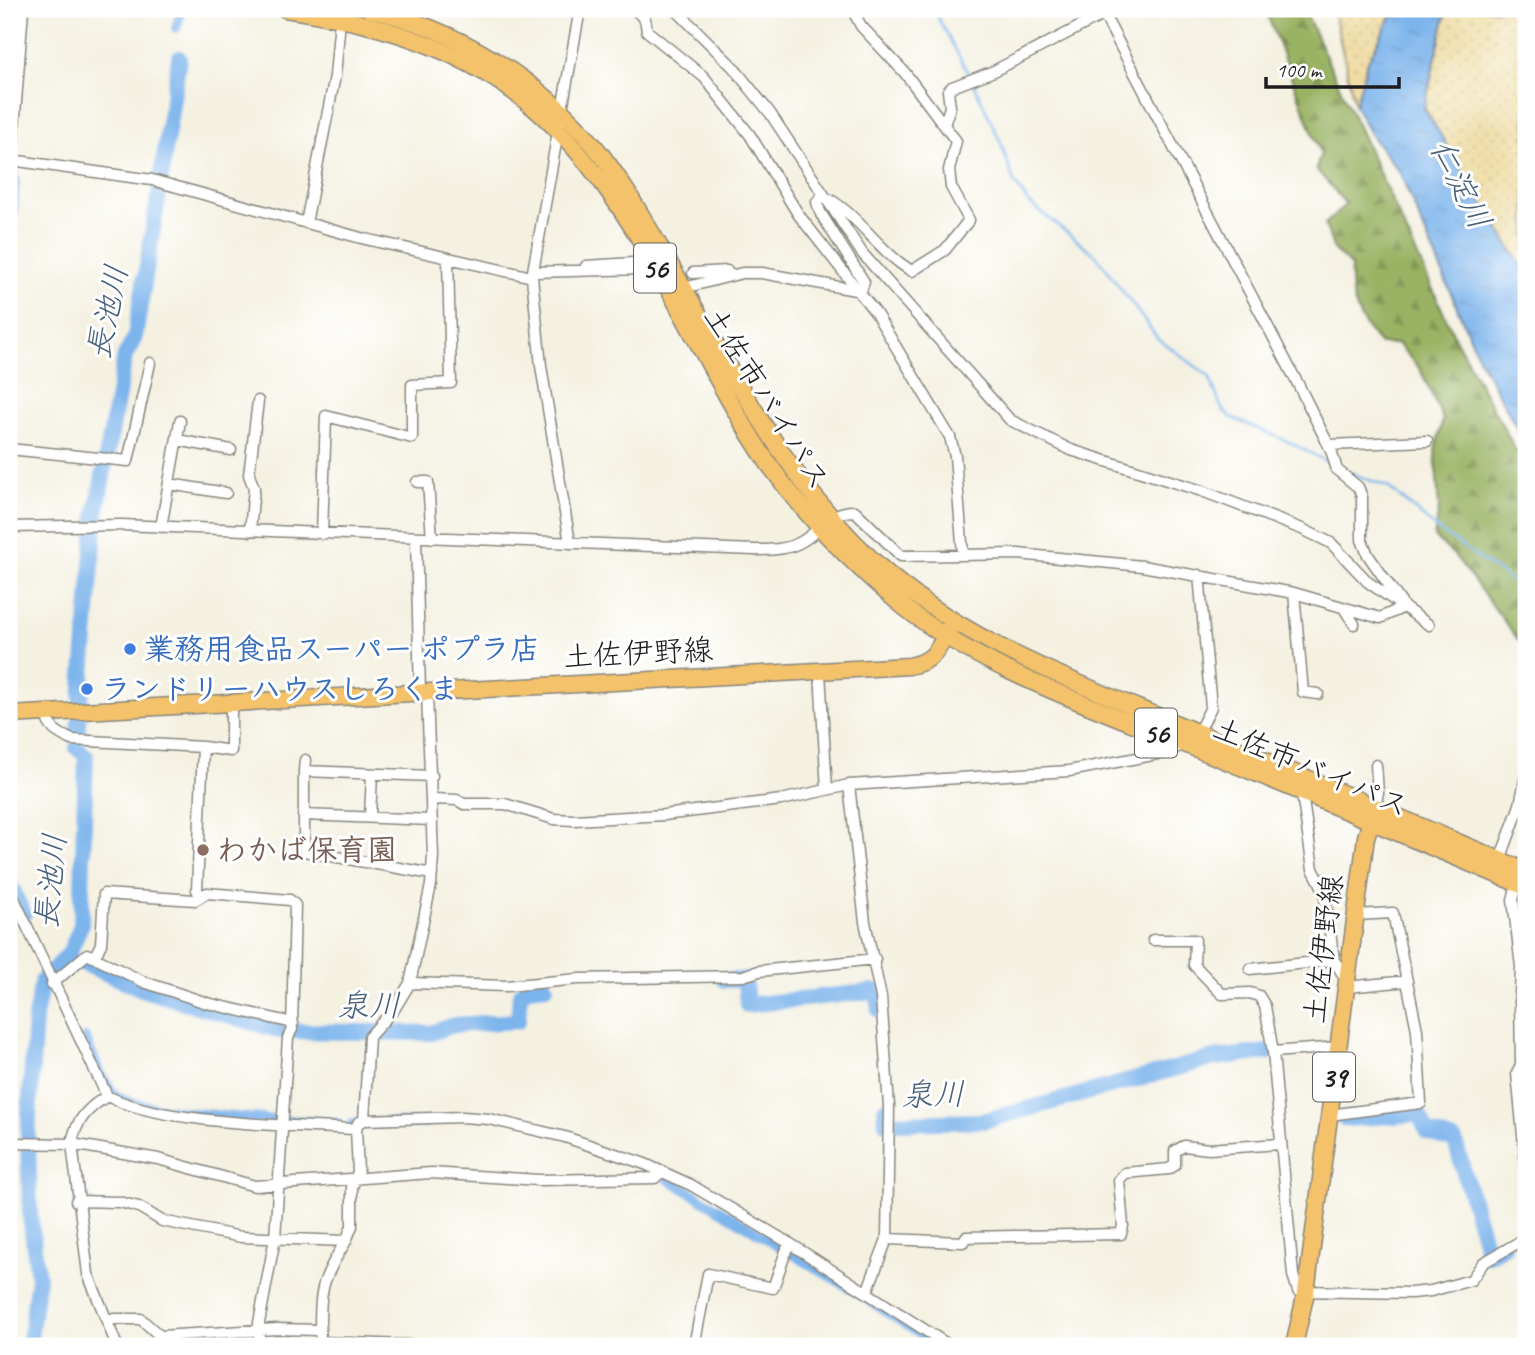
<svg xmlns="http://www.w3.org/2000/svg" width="1535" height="1355" font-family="Caveat,'Klee One',sans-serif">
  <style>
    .forest { fill: url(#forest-firs); stroke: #5b6740; stroke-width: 2 }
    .sand { fill: url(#sand-dots); stroke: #857b5d; stroke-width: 2 }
    .water { fill: url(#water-ripples); stroke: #4c6884; stroke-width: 2 }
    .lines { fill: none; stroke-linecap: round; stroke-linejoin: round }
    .stream { stroke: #7cb4ec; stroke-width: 2.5 }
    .canal { stroke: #7cb4ec; stroke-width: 10 }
    .river { stroke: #7cb4ec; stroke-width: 16 }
    .minor-casing { stroke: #88867e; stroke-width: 13 }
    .primary-casing { stroke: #88867e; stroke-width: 19 }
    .trunk-casing { stroke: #88867e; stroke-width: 19 }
    .minor { stroke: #fff; stroke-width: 10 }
    .primary { stroke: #f3c26a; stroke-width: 16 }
    .trunk { stroke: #f3c26a; stroke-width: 16 }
    .shop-dot { fill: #3f7fe0; stroke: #fff; stroke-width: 2.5 }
    .education-dot { fill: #8d6e63; stroke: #fff; stroke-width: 2.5 }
    .labels { text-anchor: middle; stroke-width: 6; stroke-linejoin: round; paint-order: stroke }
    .shield { fill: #fff; stroke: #606060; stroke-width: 2 }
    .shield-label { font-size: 28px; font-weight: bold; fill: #1c1c1c }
    .street-label { font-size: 30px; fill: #1c1c1c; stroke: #fff }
    .shop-label { font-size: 30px; font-weight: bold; fill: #366cbe; stroke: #fff; text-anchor: start }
    .education-label { font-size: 30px; font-weight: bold; fill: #785e54; stroke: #fff; text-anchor: start }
    .water-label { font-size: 32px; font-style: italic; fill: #47607a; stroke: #fff }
  </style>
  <defs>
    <pattern id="forest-firs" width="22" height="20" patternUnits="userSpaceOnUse" patternTransform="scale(1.75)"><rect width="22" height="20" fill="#9ab264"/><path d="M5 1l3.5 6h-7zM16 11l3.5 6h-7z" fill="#849856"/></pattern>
    <pattern id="sand-dots" width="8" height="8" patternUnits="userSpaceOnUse" patternTransform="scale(1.75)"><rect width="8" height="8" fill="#eeda9e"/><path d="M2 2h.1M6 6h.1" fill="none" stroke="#ccba88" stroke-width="1.8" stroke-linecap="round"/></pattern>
    <pattern id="water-ripples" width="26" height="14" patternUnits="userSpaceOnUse" patternTransform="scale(1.75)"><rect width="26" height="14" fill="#7cb4ec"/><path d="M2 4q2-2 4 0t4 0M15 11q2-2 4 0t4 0" fill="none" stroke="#6b9aca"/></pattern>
  </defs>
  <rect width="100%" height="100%" fill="#fff"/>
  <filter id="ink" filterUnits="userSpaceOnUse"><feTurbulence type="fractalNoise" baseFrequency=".0143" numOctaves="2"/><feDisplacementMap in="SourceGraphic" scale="14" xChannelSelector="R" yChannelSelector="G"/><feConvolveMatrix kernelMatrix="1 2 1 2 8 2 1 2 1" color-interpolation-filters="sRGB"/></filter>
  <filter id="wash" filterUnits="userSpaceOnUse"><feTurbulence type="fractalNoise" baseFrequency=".00686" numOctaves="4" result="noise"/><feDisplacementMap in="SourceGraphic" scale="28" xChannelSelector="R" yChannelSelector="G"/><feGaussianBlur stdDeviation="1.57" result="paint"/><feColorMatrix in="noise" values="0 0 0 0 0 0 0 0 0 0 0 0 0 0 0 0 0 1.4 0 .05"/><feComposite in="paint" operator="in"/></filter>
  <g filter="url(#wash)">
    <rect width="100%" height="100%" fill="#f4f1e1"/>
    <!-- forest -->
    <path class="forest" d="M1262 9H1304L1456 340 1526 469V650L1455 556 1434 537 1439 509 1435 450 1443 419 1420 369 1398 344H1380C1358 321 1349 298 1351 266L1334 250 1325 224 1346 204 1316 169 1321 154 1268 17Z"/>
    <!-- sand -->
    <path class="sand" d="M1333 9H1395L1367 63 1355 106Z
      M1447 9H1526V273L1424 108Z"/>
    <!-- water -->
    <path class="water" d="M1395 9H1447L1424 108 1526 273V444L1479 359 1400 173 1370 134 1355 106 1367 63Z"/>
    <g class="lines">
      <!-- stream -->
      <path class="stream" d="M933 9 970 76
        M973 82 1001 143 1014 182 1028 202 1096 255 1158 339 1209 376 1222 409 1231 417 1291 443 1333 465
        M1345 471 1388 487 1437 529 1526 591"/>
      <!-- canal -->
      <path class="canal" d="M176 28 182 9
        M9 272 15 178
        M9 874 27 915
        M85 1038C93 1055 101 1080 115 1094 137 1115 300 1121 337 1123
        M352 1124 424 1123
        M668 1179 861 1295 938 1346"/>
      <!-- river -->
      <path class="river" d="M161 177 179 58
        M81 700 96 514 125 356 135 337 160 187
        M78 734 79 722
        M82 963 144 990 281 1031 431 1033 454 1025 518 1021 520 994 528 988 546 986
        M724 980H745L747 1005 876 991 879 1010
        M885 1109 886 1123 983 1121 1214 1058 1268 1052
        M1344 1119 1419 1114 1427 1132 1455 1141 1488 1255 1504 1246
        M29 1346 38 1278 30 1215 28 1134 35 1017 42 981 69 954 81 925 86 756 77 748"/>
    </g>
  </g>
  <g filter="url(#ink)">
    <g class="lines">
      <!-- minor casing -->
      <g class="minor-casing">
        <path id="minor" d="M634 9 645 19 647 31 704 77 750 135 798 214 875 312 950 437 955 456 963 555
          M675 9 733 67 770 113 862 253 1010 420 1071 450 1202 491 1302 529 1331 543 1368 582 1429 625
          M1101 9 1299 386 1331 450 1337 470 1358 487 1362 497V540L1368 555 1402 604
          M944 125 950 107 948 91 952 87 994 71 1114 9
          M11 160 152 180 361 238 532 277
          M9 194 23 9
          M306 223 335 76 341 9
          M586 266 633 263
          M534 272 644 269 653 265
          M693 273 727 271
          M684 288 742 273H762L861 291 864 282 820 212 817 202 822 196C854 208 880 254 912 271L945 250 969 220 951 187 949 170 956 141 905 73 861 26 852 9
          M177 440 231 450
          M1329 445 1427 441
          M9 449 128 461 150 363
          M417 482H428L432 538
          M169 484 226 493
          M9 527 121 525 754 550C769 550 785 550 799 543 822 532 825 511 855 511L901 556 1018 554 1142 566 1294 593 1380 618 1404 607
          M161 527 180 421
          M250 531 254 488 249 475 258 401
          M322 534 326 416 412 438V385L451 383 448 259
          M416 537 420 693
          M570 543 541 366 532 277 580 9
          M1294 593 1303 692 1318 694
          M1344 608 1354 624
          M820 672 827 790
          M45 712C49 729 57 733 72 740L203 747 197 890 201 896
          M1197 735 1211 707 1199 575
          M203 747 231 751V703
          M304 771 305 760
          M432 776 304 771V851L432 874
          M849 785 865 922 881 997 889 1106 887 1239 867 1292
          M1302 794 1313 869 1324 890 1334 960 1347 981
          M432 799 457 800 464 804H505L554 819 574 820 664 815 781 800 849 785 1069 771 1163 753 1185 744
          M1375 808 1378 792 1376 765
          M303 815 432 820
          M370 817 372 774
          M1500 860 1520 805 1526 775
          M1518 879 1513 900 1521 967 1520 996 1526 994
          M9 888 107 1096C166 1125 288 1125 356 1129
          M1153 940H1195L1194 965 1222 994 1250 993 1259 996 1265 1006 1273 1052 1293 1275 1298 1291 1411 1293 1431 1291 1471 1280 1483 1263 1526 1238
          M95 956 101 944 104 894 195 900 207 893 290 900 295 905 292 1029 288 1038 275 1238 259 1323V1346
          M1250 969 1334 960
          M410 983 507 986 578 979 743 976 759 971 875 959
          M52 984 87 954 144 982 207 1003 293 1023
          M1347 987 1407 981
          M1520 996 1521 1065 1517 1073 1526 1166
          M1273 1052 1339 1047
          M107 1096C88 1108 75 1121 72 1144L88 1274 117 1346
          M1329 1115 1421 1103 1417 1030 1393 913 1356 915
          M364 1120 463 1117 489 1119 565 1137 645 1164 691 1185 789 1243 950 1346
          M9 1143 72 1144 158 1159 255 1186 431 1173 539 1180 655 1178 662 1171
          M76 1201 119 1202 139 1207 162 1221 241 1237 346 1241 352 1226V1187L358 1172 356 1129 358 1123 364 1120 369 1037 395 1008 410 983 431 885 433 856 427 693
          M887 1239 963 1242 966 1237 1121 1234 1123 1226 1119 1180 1125 1173 1169 1169 1175 1165V1151L1184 1146 1209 1149 1279 1144
          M106 1319H141L160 1336 277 1329 320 1330
          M320 1335C320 1288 321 1281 346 1241
          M320 1342 437 1346
          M694 1346 708 1274 773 1288 789 1243"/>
      </g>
      <!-- primary casing -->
      <g class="primary-casing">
        <path id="primary" d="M9 715 909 666C938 661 939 645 953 622
          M1294 1346 1306 1292 1366 837 1375 809"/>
      </g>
      <!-- trunk casing -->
      <g class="trunk-casing">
        <path id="trunk" d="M285 9C365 21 440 40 507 87 632 174 685 341 768 463 806 517 853 565 904 607 978 667 1093 707 1182 743 1297 789 1412 839 1526 887
          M369 9C457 29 538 78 596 148 621 179 641 215 661 249 728 362 786 487 888 574 976 648 1088 687 1194 731 1305 777 1416 824 1526 871"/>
      </g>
      <!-- minor -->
      <use href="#minor" class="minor"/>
      <!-- primary -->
      <use href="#primary" class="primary"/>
      <!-- trunk -->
      <use href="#trunk" class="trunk"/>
    </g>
  </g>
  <!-- markers -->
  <g class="shop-dot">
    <circle cx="130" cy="649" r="7"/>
    <circle cx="87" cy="689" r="7"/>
  </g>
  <circle class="education-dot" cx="203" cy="850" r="7"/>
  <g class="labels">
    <!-- shield labels -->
    <g class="shield">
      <rect x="634" y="243.5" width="42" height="49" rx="5"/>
      <rect x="1135" y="708.5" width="42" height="49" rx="5"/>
      <rect x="1313" y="1052.5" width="42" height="49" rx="5"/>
    </g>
    <g class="shield-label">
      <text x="655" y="278">56</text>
      <text x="1156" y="743">56</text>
      <text x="1334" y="1087">39</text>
    </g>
    <!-- street labels -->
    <g class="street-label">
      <text transform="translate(767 398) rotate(58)" y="10">土佐市バイパス</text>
      <text transform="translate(638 653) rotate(-3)" y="10">土佐伊野線</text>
      <text transform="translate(1311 767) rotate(23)" y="10">土佐市バイパス</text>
      <text transform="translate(1323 949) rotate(-83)" y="10">土佐伊野線</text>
    </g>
    <!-- shop labels -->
    <g class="shop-label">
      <text x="144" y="659">業務用食品スーパー ポプラ店</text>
      <text x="101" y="699">ランドリーハウスしろくま</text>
    </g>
    <!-- education labels -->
    <g class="education-label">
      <text x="217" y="860">わかば保育園</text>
    </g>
    <!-- water labels -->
    <g class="water-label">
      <text transform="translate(1461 184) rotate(63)" y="11">仁淀川</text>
      <text transform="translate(107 312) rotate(-78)" y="11">長池川</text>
      <text transform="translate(50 881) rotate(-84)" y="11">長池川</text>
      <text x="369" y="1016">泉川</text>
      <text transform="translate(933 1094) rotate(-1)" y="11">泉川</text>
    </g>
  </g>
  <!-- margin -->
  <rect width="1535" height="1355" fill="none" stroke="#fff" stroke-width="35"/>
  <!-- scale -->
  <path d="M1266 77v10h133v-10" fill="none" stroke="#1c1c1c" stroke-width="3.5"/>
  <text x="1276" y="77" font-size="21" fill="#1c1c1c" stroke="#ffffff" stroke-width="5" paint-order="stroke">100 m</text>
</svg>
